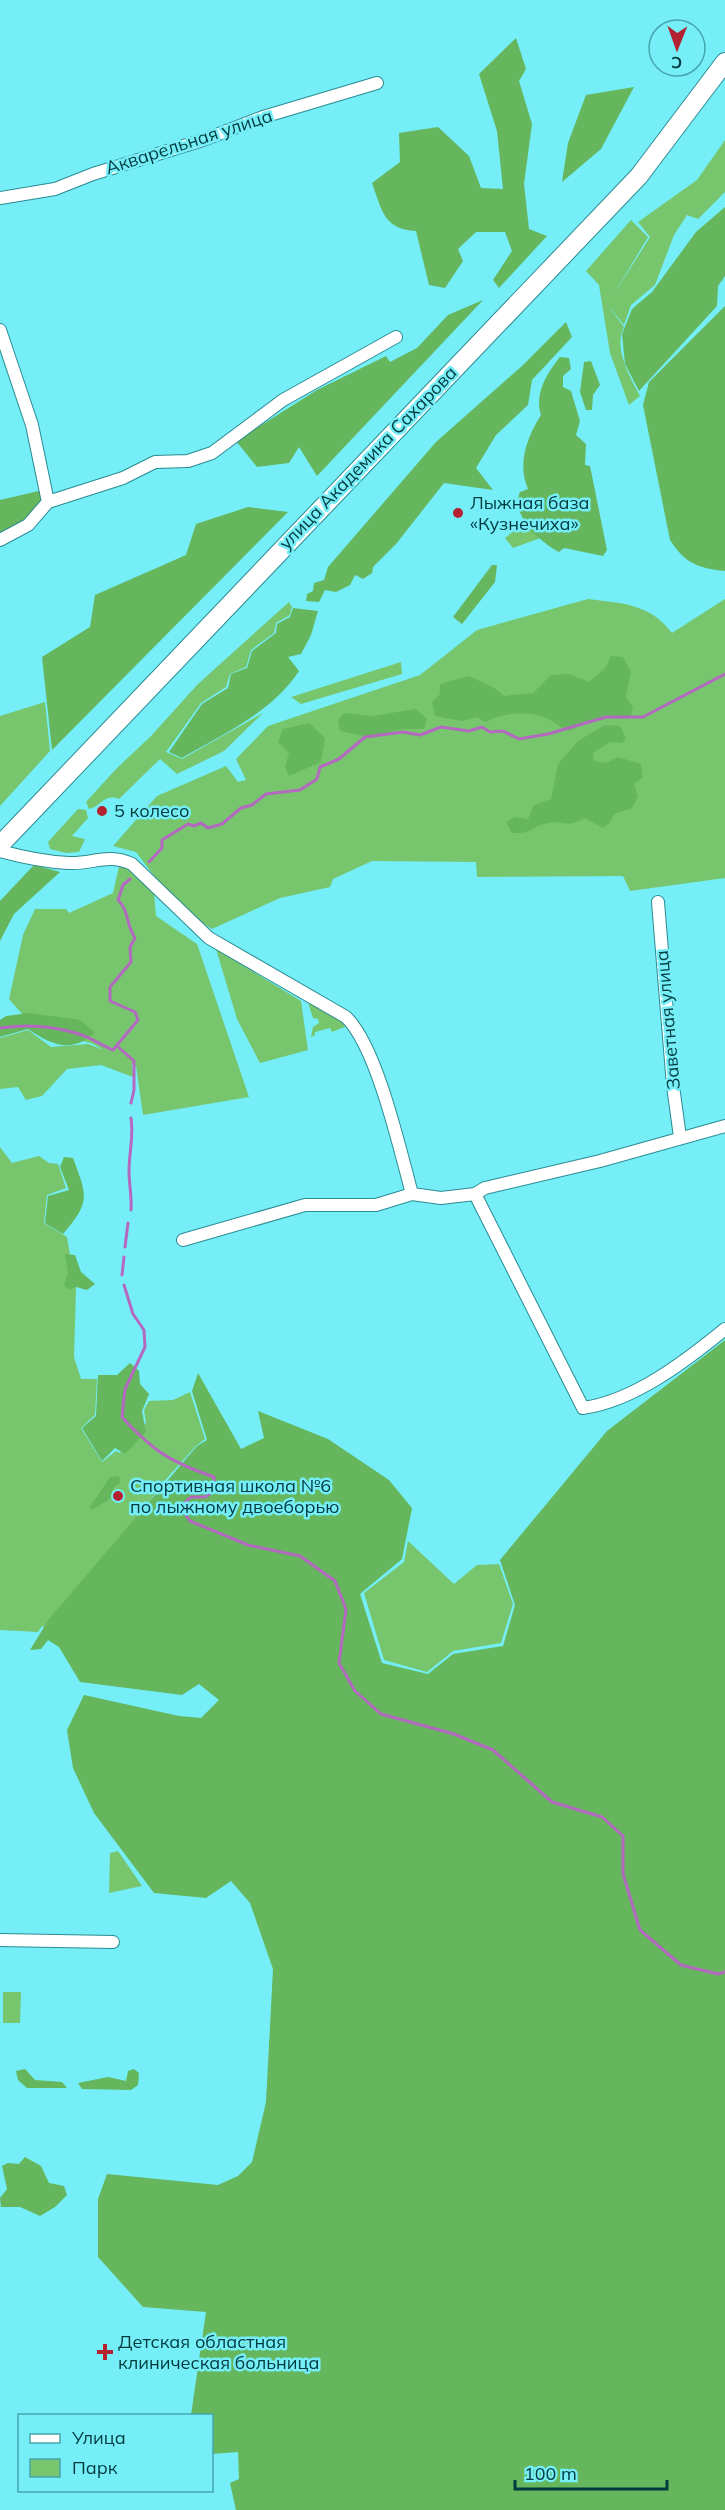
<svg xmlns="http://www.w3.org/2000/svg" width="725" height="2510" font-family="Mulish,sans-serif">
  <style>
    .green { fill: #77c66e }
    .forest { fill: #65b65c }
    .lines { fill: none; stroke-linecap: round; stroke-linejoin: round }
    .stream { stroke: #b469c0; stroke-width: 3 }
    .street-casing { stroke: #2b8b92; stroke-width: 14 }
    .secondary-casing { stroke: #2b8b92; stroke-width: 20 }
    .street { stroke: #fff; stroke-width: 12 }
    .secondary { stroke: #fff; stroke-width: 18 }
    .poi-dot { fill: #b42231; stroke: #75eef7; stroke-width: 2 }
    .labels { text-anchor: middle; stroke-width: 5; stroke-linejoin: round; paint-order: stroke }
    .street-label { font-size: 18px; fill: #003b3f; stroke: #75eef7 }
    .poi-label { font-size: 18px; fill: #003b3f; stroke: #75eef7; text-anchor: start }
  </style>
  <rect width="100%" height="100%" fill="#75eef7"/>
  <!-- green -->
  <path class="green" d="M725 140V192L698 219 687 215 674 235 655 285 631 305 624 325 607 304 624 327C613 348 630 377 640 396L629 405 610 353 599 285 586 271 631 220 648 237 614 294 650 237 638 222 697 180Z
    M531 517 546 536 513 548 505 538Z
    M588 599C621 603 651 604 672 633L725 599V878L630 891 623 876 477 877 476 862 372 861 333 879 330 887 280 898 212 929 193 917 154 876 136 852 113 846 157 796 226 766 238 782 246 780 236 759 268 726 420 675 477 630Z
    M289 602 292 607 290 615 276 623 274 633 251 650 246 667 230 674 226 687 201 703 166 752 182 759 263 713 224 751 177 774 160 759 119 799C104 793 102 806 89 809L86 802 116 769 151 736 198 684Z
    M401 662 402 674 301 704 291 697Z
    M45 702 50 751 0 806V716Z
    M78 809 86 810 88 818 72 836 85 839 79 852 66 853 50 849 48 842Z
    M120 862 154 893 156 916 197 944 249 1097 143 1115 136 1066 132 1064 133 1077 101 1065 67 1069 42 1096 26 1100 18 1087 0 1089V1038L28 1030 51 1047 88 1044 104 1050 91 1043 37 1031 9 999 23 935 35 909H66L69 913 113 893Z
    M216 949 301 1001 308 1050 260 1063 237 1019Z
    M308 1003 338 1018 347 1026 332 1032 330 1028 315 1032V1035L311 1037 313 1027 319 1023 318 1019 313 1018Z
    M0 1147 12 1163 39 1156 49 1163 58 1164 66 1188 47 1195 44 1223 67 1237 76 1290 74 1357 81 1379H97L95 1415 81 1428 102 1462 116 1451 120 1453 146 1423 144 1410 149 1401 173 1400 190 1392 205 1439 196 1446 168 1477 50 1631 42 1626 38 1632 0 1630Z
    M408 1541 454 1584 477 1565 499 1564 513 1604 501 1643 453 1651 427 1672 384 1660 364 1593 404 1562Z
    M118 1851 142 1886 109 1893 110 1853Z
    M3 1992H21L20 2023H3Z"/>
  <!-- forest -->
  <path class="forest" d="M516 38 526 69 519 81 532 124 524 184 529 229 547 236 499 288 493 280 512 251 505 232H476L458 249 463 261 445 288 429 285 416 231C383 229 382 210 372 183L400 162 399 133 438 127 469 156 481 188 503 189 497 131 479 74Z
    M634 87 601 149 562 182 568 143 586 95Z
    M725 207V276L718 286 717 306 639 391 625 364 622 334 632 309 652 292 696 232Z
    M483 300 317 476 299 447 289 463 257 467 236 441 317 390 386 356 390 362 417 348 448 315Z
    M725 306V571C697 568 685 563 670 540L643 405 649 382Z
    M566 322 572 337 532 380 528 405 496 435 476 468 493 490 444 483 396 544 373 567 372 573 363 579 355 575 350 585 336 592 325 590 319 602 306 601 307 594 313 591 314 583 324 580 328 567 436 442 522 366Z
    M560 357 569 358 571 369 563 376V387L571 391 580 421 576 435 586 444 585 465 590 466 607 550 603 556 564 548 559 552C540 542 510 515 520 492L528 489C517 464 527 437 541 415 534 394 547 373 560 357Z
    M591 361 600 385 593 395 592 410H586L580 392 584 362Z
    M43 490V503L21 527 0 537V500Z
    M248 507 288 512 52 750 42 657 90 627 95 595 186 555 196 524Z
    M492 565H497L495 582 462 624 453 617Z
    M293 608 318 611 311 635 301 654 288 657 299 671C271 713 225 733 182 758L169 752 202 704 228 688 231 674 247 668 252 651 276 633 277 624 290 617Z
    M611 656 623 657 631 672 626 696 633 708 631 715 621 719 605 715 569 731C559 727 552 719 543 717 526 711 501 713 486 722L476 717 462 721 435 716 432 702 440 694V684L469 676 496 689 504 696 533 693 551 675 569 674 589 682 606 667Z
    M416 709 427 719 424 729H402L372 738 340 731 338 720 344 713 373 716Z
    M309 723 325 738 321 762 289 776 285 767 289 753 278 742 283 729Z
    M605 725 620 726 626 739 622 743 610 742 593 753 594 761 606 763 618 757 641 764 643 777 634 784 638 796 632 808 614 814 610 823 603 828 585 818C565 829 565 820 548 823 532 826 533 834 512 833L506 822 515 817 528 819 534 805 551 799 558 764 578 741Z
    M34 865 60 872 14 914 0 941V901Z
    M29 1013 80 1020 95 1033C70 1054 52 1045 28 1029L0 1037V1020L6 1016Z
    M64 1157 73 1158C87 1196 91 1201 63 1234L45 1223 48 1196 69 1190 60 1167Z
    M65 1254 75 1255 81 1272 95 1284 87 1290 76 1287 70 1290 64 1286 68 1273Z
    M725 1340V2510H236L230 2483 239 2479 238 2452 212 2454V2416L191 2415 206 2312 143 2307 98 2257V2199L107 2174 218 2185 238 2176 252 2162 266 2102 273 1969 250 1903 231 1881 206 1898 154 1893 94 1813 73 1768 67 1730 84 1695 179 1716 201 1718 219 1700 199 1684 182 1695 80 1682 59 1647 48 1640 41 1649 30 1650 49 1619 197 1446 207 1440 192 1391 198 1373 241 1449 264 1438 258 1411 328 1439 389 1480 412 1508 402 1559 360 1594 382 1663 428 1674 453 1654 503 1646 515 1605 500 1560 607 1431Z
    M130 1363 139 1371 140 1384 149 1394 142 1411 146 1432 125 1454 115 1448 102 1461 82 1428 96 1416 98 1375H117Z
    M119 1476 120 1483 113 1488 110 1499 91 1510 90 1507 110 1477Z
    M25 2069 35 2080 62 2082 67 2088H27L18 2080 16 2071Z
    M134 2069 139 2073 138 2085 131 2090 82 2089 78 2083 108 2077 126 2081 128 2071Z
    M25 2157 41 2166 49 2183 64 2186 67 2195 55 2207 40 2216 20 2207H1L0 2198 7 2189 2 2166 8 2163 19 2164Z"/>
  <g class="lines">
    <!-- stream -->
    <path class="stream" d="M149 862 162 848V840L188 824 194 826 201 823 208 828 222 824 241 808 252 805 266 794 300 790 317 779 320 767 339 759 365 737 403 732 420 735 441 727 469 731 482 727 490 732 503 731 519 739 548 734 606 717H643L725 674
      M0 1028C26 1024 54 1026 79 1034 90 1037 101 1045 113 1050L138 1020 135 1012 110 1001V987L131 962 130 947 135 938C126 925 129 910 118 900L123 885 130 879
      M117 1046 134 1061V1090L131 1103
      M131 1210C132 1196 129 1185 129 1171 129 1152 134 1137 131 1118
      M125 1247 128 1223
      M122 1275 124 1257
      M124 1285 133 1314 144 1330 145 1347 125 1389 122 1417C153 1451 170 1462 214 1477V1491L205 1497H191L180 1507 190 1521 248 1545 300 1556 335 1581 346 1609 339 1663 355 1691 381 1714 454 1734 493 1750 552 1802 602 1817 623 1836V1874L640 1930 681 1965 718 1974 725 1972"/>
    <!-- street casing -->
    <g class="street-casing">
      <path id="street" d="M0 198 55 189 93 174 203 140 263 117 377 83
        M0 330 32 425 48 502
        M0 540 28 525 48 502 123 478 155 462 188 461 212 453 283 400 396 337
        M0 851C22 857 46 862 69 863 93 864 108 853 132 864L209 938 346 1017C377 1047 400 1150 412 1194
        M658 902 673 1086 680 1137
        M725 1126 600 1161 485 1188 475 1194 583 1408C634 1401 686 1361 725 1329
        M183 1240 305 1205H376L412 1194 441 1198 475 1194
        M0 1940 113 1942"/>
    </g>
    <!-- secondary casing -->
    <g class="secondary-casing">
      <path id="secondary" d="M0 845 639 176 725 62"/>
    </g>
    <!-- street -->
    <use href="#street" class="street"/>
    <!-- secondary -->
    <use href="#secondary" class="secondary"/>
  </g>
  <!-- markers -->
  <g class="poi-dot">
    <circle cx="458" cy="513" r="6"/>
    <circle cx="102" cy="811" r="6"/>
    <circle cx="118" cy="1496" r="6"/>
    <path d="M102 2343h6v6h6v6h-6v6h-6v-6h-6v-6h6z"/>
  </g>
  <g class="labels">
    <!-- street labels -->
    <g class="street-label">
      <text transform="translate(189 142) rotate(-18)" y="6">Акварельная улица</text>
      <text transform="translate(368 458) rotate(-46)" y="6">улица Академика Сахарова</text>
      <text transform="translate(668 1020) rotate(-95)" y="6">Заветная улица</text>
    </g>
    <!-- poi labels -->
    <g class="poi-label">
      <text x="470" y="509">Лыжная база<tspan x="470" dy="21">«Кузнечиха»</tspan></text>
      <text x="114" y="817">5 колесо</text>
      <text x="130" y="1492">Спортивная школа №6<tspan x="130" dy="21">по лыжному двоеборью</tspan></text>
      <text x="118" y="2348">Детская областная<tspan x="118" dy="21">клиническая больница</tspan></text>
    </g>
  </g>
  <!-- legend -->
  <rect x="18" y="2414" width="195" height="78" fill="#75eef7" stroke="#46a6ad" stroke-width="1.5"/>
  <rect x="30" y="2434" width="30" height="9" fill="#ffffff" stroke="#46a6ad" stroke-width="1.5"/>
  <text x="72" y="2444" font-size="18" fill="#003b3f">Улица</text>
  <rect x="30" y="2459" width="30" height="18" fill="#77c66e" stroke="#46a6ad" stroke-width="1.5"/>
  <text x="72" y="2474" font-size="18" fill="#003b3f">Парк</text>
  <!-- north arrow -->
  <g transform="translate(677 48) rotate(181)"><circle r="28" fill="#75eef7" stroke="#46a6ad" stroke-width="1.5"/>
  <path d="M0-4.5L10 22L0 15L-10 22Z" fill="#b42231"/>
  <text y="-9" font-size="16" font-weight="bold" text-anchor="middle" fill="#003b3f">С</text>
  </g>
  <!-- scale -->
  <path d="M515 2480v9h152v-9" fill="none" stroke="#003b3f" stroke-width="3"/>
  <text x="524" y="2480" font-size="18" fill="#003b3f" stroke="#75eef7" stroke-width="4.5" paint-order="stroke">100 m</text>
</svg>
